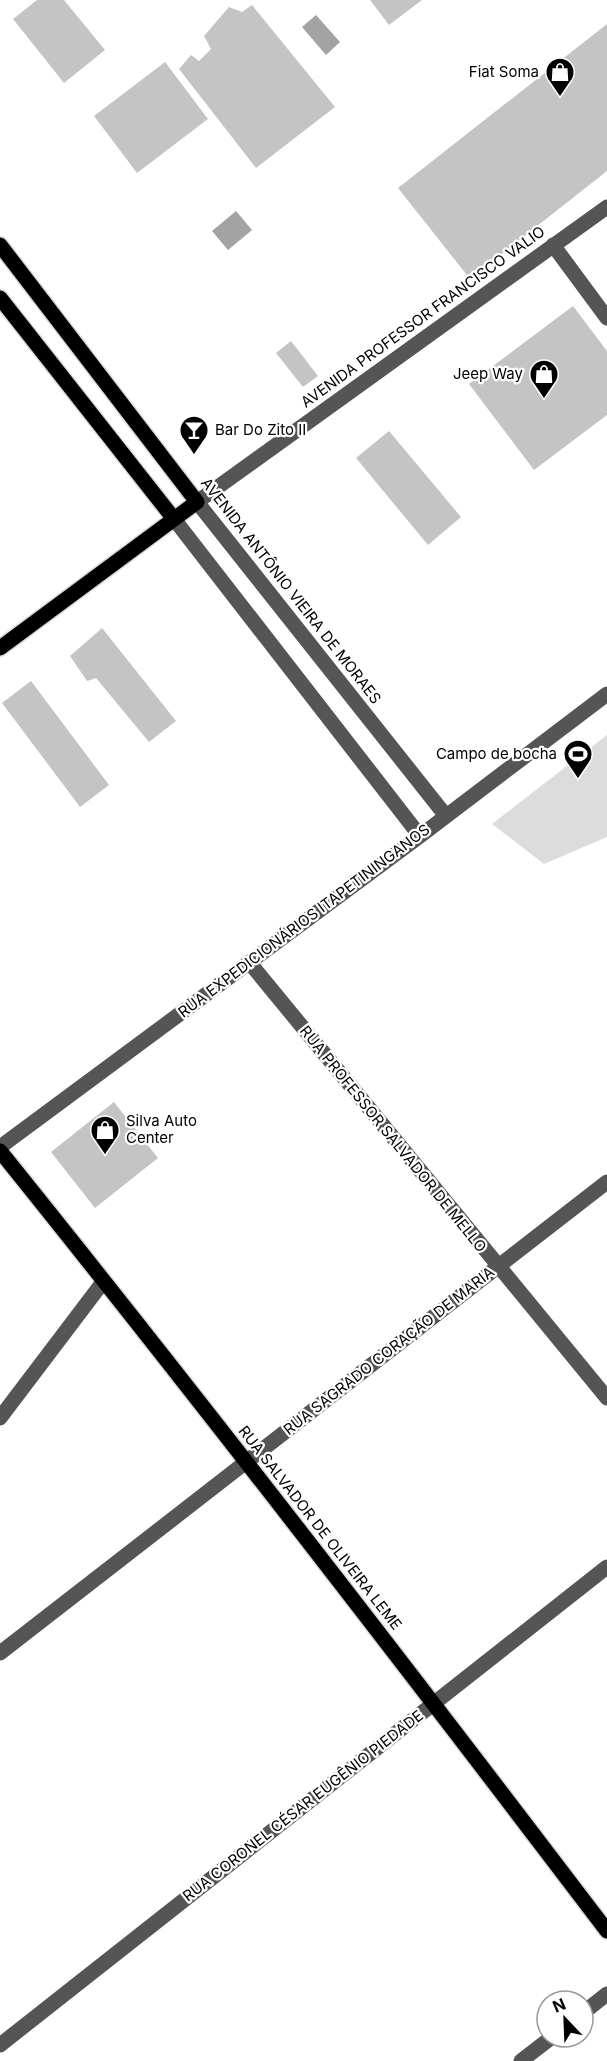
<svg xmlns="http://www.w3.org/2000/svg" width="607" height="2061" font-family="Inter,sans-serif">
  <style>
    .green { fill: #dcdcdc }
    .water { fill: #a3a3a3 }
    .building { fill: #c4c4c4 }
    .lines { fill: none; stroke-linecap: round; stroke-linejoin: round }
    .major-casing { stroke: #dbdbdb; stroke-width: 18 }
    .minor { stroke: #555; stroke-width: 15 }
    .major { stroke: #000; stroke-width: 15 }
    .labels { text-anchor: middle; stroke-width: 4.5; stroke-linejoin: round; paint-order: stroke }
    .poi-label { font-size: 15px; fill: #000; stroke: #fff; text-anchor: end }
    .street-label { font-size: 15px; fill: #000; stroke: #fff }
  </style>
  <rect width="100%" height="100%" fill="#fff"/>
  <!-- green -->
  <path class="green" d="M607 735V837L544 864 492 824Z"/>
  <!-- water -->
  <path class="water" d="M316 15 340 42 326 55 302 27Z
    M236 211 252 230 228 250 212 231Z"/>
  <!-- building -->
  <path class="building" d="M37 0H64L105 50 64 83 13 19Z
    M370 0H422L389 25Z
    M252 5 335 107 256 168 179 69 191 55 199 61 211 49 204 36 229 7 242 12Z
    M607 24V171L470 279 398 188Z
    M165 62 208 119 137 173 94 116Z
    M573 306 607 351V415L534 470 469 384Z
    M291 341 318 376 303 387 276 353Z
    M389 431 461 517 428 545 356 458Z
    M102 628 176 721 149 742 96 678 87 681 70 656Z
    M31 681 109 785 80 807 2 703Z
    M114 1102 158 1158 95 1208 51 1152Z"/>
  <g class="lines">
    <!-- major casing -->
    <g class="major-casing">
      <path id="major" d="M0 245 197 502 0 648
        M0 298 174 519
        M0 1151C207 1408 408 1669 607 1931"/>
    </g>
    <!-- minor -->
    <path class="minor" d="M553 245 607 318
      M174 519 420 836
      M446 816 197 502 607 207
      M249 962 607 1398
      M0 1147 420 836 607 694
      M0 1418 103 1282
      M0 1653 607 1182
      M583 2013 607 1994
      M0 2045 607 1567
      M521 2061 552 2037"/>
    <!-- major -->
    <use href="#major" class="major"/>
  </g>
  <!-- icons -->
  <defs>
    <g id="shop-pin" transform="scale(1.5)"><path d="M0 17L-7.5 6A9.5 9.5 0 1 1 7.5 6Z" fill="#000" stroke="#fff"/><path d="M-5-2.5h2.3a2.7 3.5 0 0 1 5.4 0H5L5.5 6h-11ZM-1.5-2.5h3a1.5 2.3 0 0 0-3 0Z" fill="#fff"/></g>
    <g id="bar-pin" transform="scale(1.5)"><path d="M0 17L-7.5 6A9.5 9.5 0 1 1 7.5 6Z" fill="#000" stroke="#fff"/><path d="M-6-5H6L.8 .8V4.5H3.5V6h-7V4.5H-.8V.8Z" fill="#fff"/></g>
    <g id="stadium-pin" transform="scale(1.5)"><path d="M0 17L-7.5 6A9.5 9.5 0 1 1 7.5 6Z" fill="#000" stroke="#fff"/><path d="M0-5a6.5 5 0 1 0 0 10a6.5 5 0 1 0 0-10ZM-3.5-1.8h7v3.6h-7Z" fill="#fff"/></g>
  </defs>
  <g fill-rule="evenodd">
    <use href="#shop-pin" x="560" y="72"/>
    <use href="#shop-pin" x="544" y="374"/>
    <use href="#bar-pin" x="194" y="430"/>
    <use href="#stadium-pin" x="578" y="754"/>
    <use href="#shop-pin" x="105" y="1130"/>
  </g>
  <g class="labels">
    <!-- poi labels -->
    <g class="poi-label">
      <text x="539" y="77">Fiat Soma</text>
      <text x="523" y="379">Jeep Way</text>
      <text x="215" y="435" text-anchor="start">Bar Do Zito II</text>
      <text x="557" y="759">Campo de bocha</text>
      <text x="126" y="1126" text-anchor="start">Silva Auto<tspan x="126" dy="17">Center</tspan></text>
    </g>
    <!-- street labels -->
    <g class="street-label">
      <text transform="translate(423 317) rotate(-36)" y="5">AVENIDA PROFESSOR FRANCISCO VALIO</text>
      <text transform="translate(291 591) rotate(52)" y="5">AVENIDA ANTÔNIO VIEIRA DE MORAES</text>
      <text transform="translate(304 921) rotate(-37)" y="5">RUA EXPEDICIONÁRIOS ITAPETININGANOS</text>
      <text transform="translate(393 1139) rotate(51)" y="5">RUA PROFESSOR SALVADOR DE MELLO</text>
      <text transform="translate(389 1351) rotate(-38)" y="5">RUA SAGRADO CORAÇÃO DE MARIA</text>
      <text transform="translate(320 1528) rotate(52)" y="5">RUA SALVADOR DE OLIVEIRA LEME</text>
      <text transform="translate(303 1806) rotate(-38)" y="5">RUA CORONEL CÉSAR EUGÊNIO PIEDADE</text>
    </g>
  </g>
  <!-- north arrow -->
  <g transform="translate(565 2019) rotate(337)"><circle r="28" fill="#ffffff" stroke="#999999" stroke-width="1.5"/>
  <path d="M0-4.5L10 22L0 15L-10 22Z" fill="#000000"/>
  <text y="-9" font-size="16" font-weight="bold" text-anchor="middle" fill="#000000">N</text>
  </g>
</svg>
